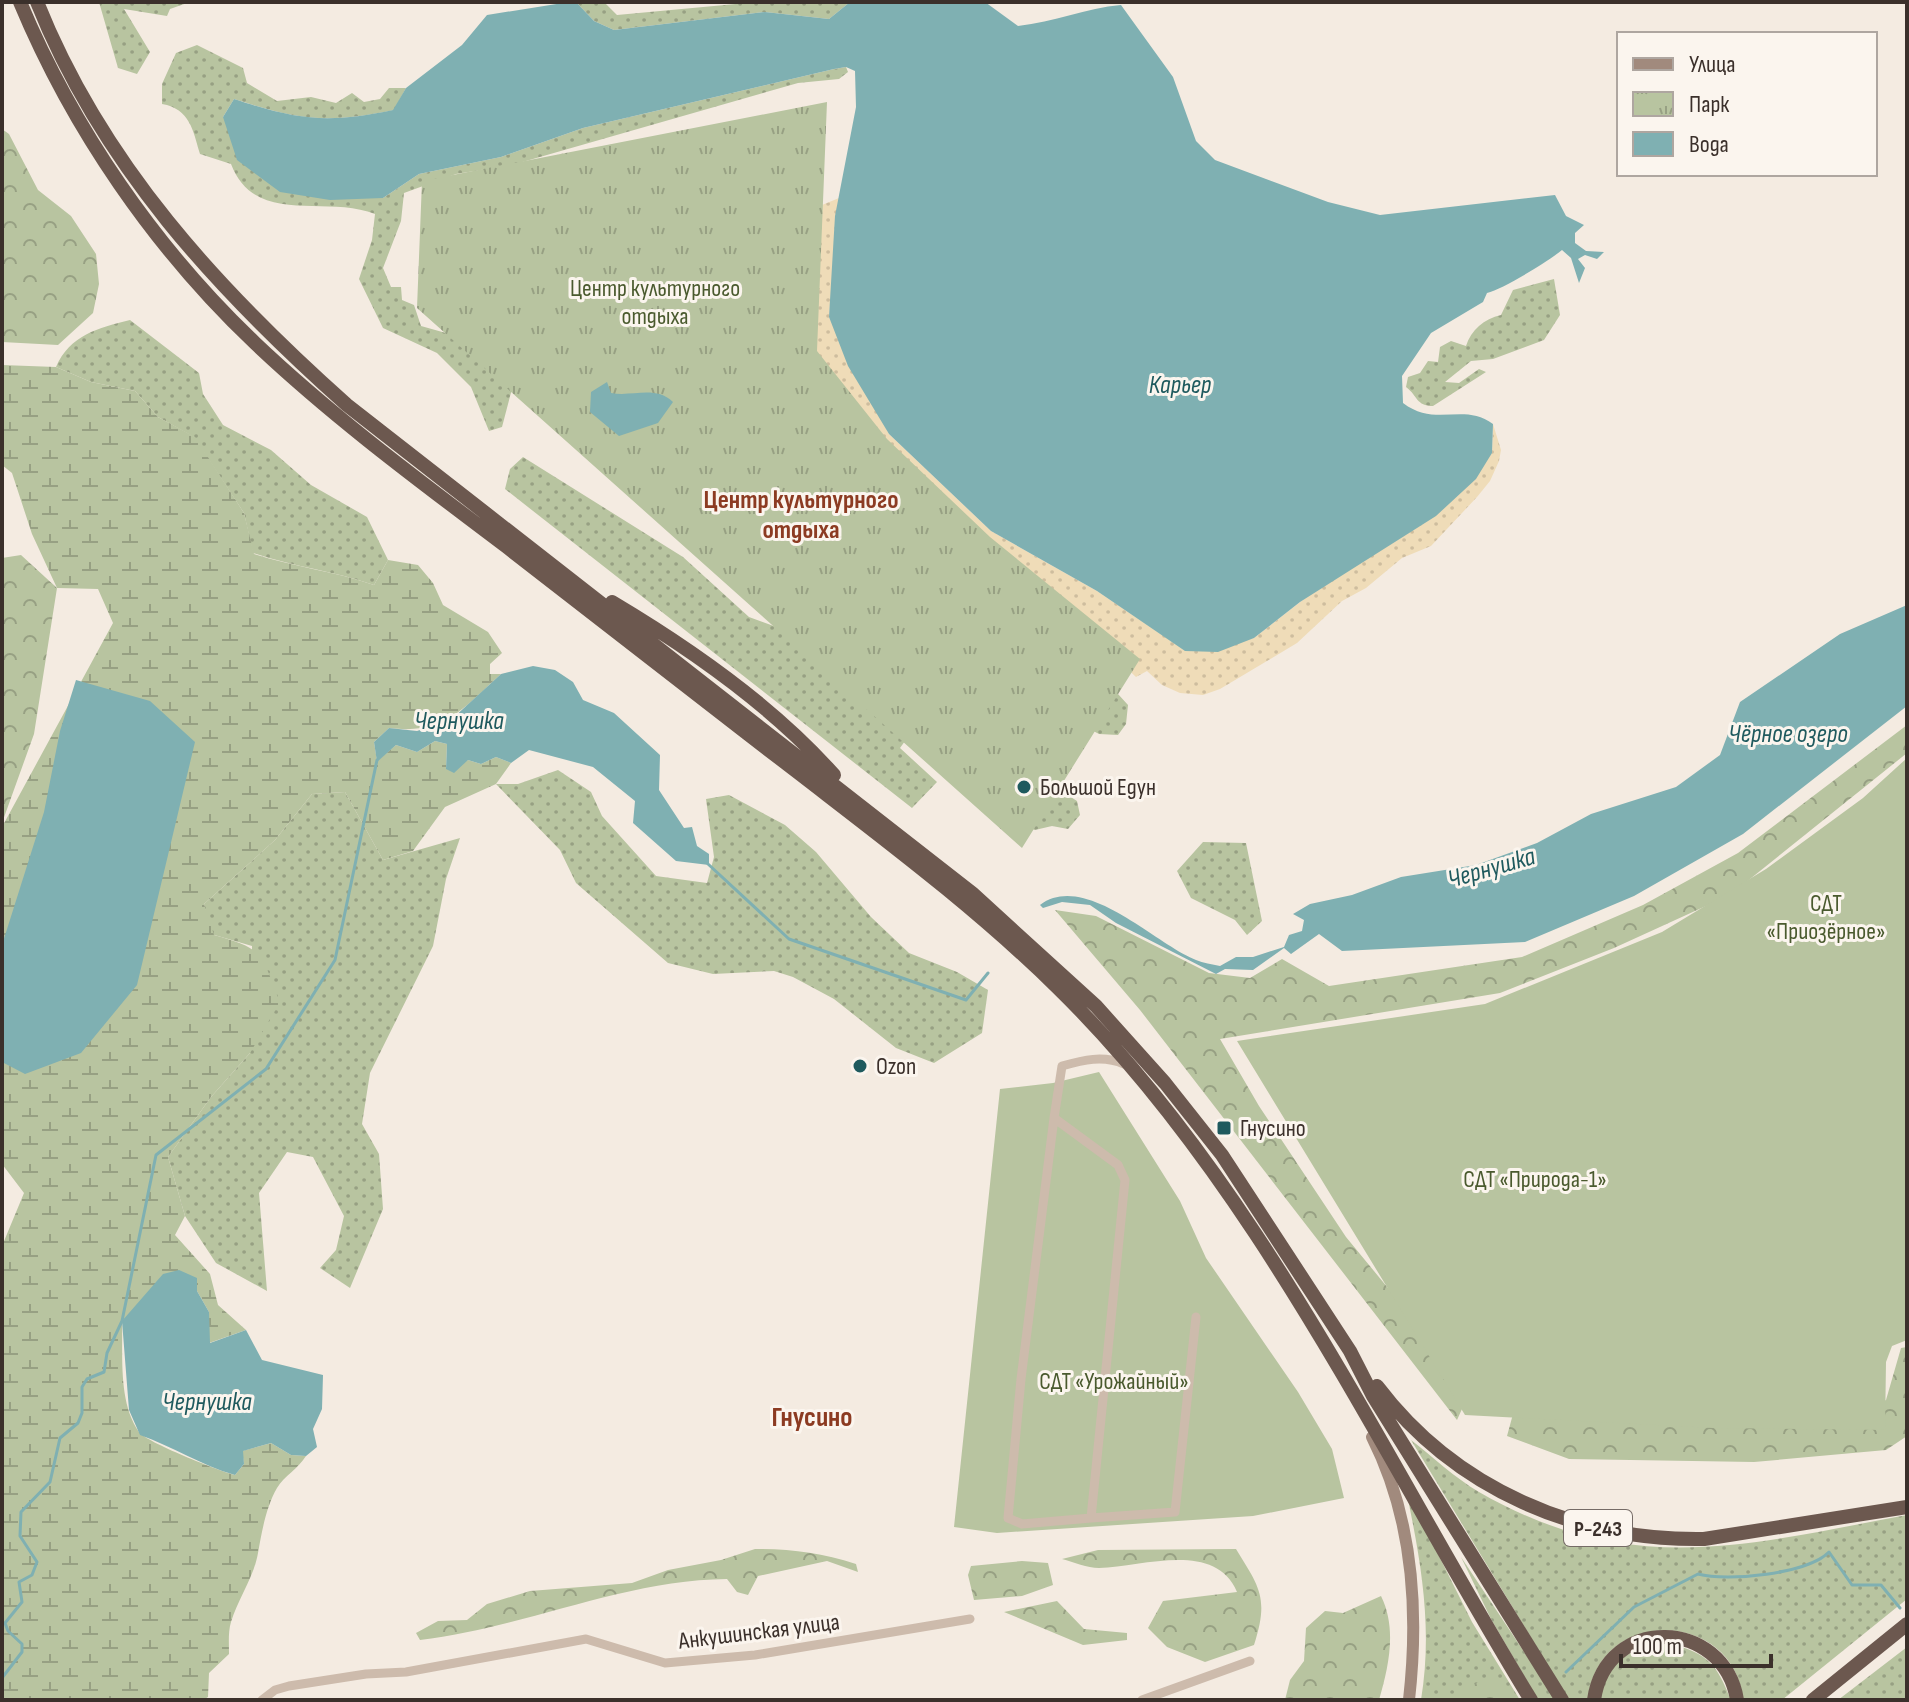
<svg xmlns="http://www.w3.org/2000/svg" width="1909" height="1702" font-family="'Sofia Sans Condensed',sans-serif">
  <style>
    .grass { fill: url(#grass-dots) }
    .forest { fill: url(#forest-crowns) }
    .wetland { fill: url(#wetland-marsh) }
    .sand { fill: url(#sand-dots) }
    .park { fill: url(#park-tufts) }
    .garden { fill: #b8c4a0 }
    .water { fill: #7fb0b2 }
    .lines { fill: none; stroke-linecap: round; stroke-linejoin: round }
    .stream { stroke: #7fb0b2; stroke-width: 3 }
    .minor { stroke: #cdbbac; stroke-width: 9 }
    .secondary { stroke: #a18a7d; stroke-width: 12 }
    .trunk { stroke: #6c584f; stroke-width: 14 }
    .poi-dot { fill: #1f5a5e; stroke: #fbf5ee; stroke-width: 3 }
    .labels { text-anchor: middle; stroke-width: 6; stroke-linejoin: round; paint-order: stroke }
    .shield { fill: #fbf5ee; stroke: #756b66; stroke-width: 2 }
    .shield-label { font-size: 22px; font-weight: bold; fill: #3b302b }
    .park-label { font-size: 24px; fill: #4a5a2e; stroke: #fbf5ee }
    .poi-label { font-size: 24px; fill: #3b302b; stroke: #fbf5ee; text-anchor: start }
    .street-label { font-size: 24px; fill: #3b302b; stroke: #fbf5ee }
    .water-label { font-size: 26px; font-style: italic; fill: #1f5a5e; stroke: #fbf5ee }
    .neighbourhood-label { font-size: 26px; font-weight: bold; fill: #8c3b22; stroke: #fbf5ee }
    .quarter-label { font-size: 28px; font-weight: bold; fill: #8c3b22; stroke: #fbf5ee }
  </style>
  <defs>
    <pattern id="grass-dots" width="8" height="8" patternUnits="userSpaceOnUse" patternTransform="scale(2)"><rect width="8" height="8" fill="#b8c4a0"/><path d="M2 2h.1M6 6h.1" fill="none" stroke="#97a083" stroke-width="1.8" stroke-linecap="round"/></pattern>
    <pattern id="forest-crowns" width="20" height="18" patternUnits="userSpaceOnUse" patternTransform="scale(2)"><rect width="20" height="18" fill="#b8c4a0"/><path d="M2 6a3 3 0 1 1 6 0M12 15a3 3 0 1 1 6 0" fill="none" stroke="#97a083"/></pattern>
    <pattern id="wetland-marsh" width="20" height="14" patternUnits="userSpaceOnUse" patternTransform="scale(2)"><rect width="20" height="14" fill="#b8c4a0"/><path d="M1 5h8M5 5V1M11 12h8M15 12V8" fill="none" stroke="#97a083"/></pattern>
    <pattern id="sand-dots" width="8" height="8" patternUnits="userSpaceOnUse" patternTransform="scale(2)"><rect width="8" height="8" fill="#efdcb8"/><path d="M2 2h.1M6 6h.1" fill="none" stroke="#cebd9e" stroke-width="1.8" stroke-linecap="round"/></pattern>
    <pattern id="park-tufts" width="24" height="20" patternUnits="userSpaceOnUse" patternTransform="scale(2)"><rect width="24" height="20" fill="#b8c4a0"/><path d="M3 7l-1-3M5 7V3M7 7l1-3M15 17l-1-3M17 17v-4M19 17l1-3" fill="none" stroke="#97a083"/></pattern>
  </defs>
  <rect width="100%" height="100%" fill="#f4ebe1"/>
  <!-- grass -->
  <path class="grass" d="M99 2H190L170 9 167 16 124 9 150 52 137 74 118 68Z
    M576 2H604L617 15 757 2H850L829 19 765 12 614 30 594 21Z
    M197 45 243 68 247 83 277 101 311 97 336 103 352 93 364 102 380 99 389 88H406L394 110C327 124 299 120 234 99L223 117 383 198 419 174 501 157 583 128 834 69 846 67 848 72 839 79 798 83 512 165 456 174 404 193 401 221 383 268 391 287H401L402 300 414 305 421 326 453 335 513 385 502 427 489 431 471 387 437 353 383 328 359 279 372 240 375 214C326 194 255 227 231 164L200 154C193 130 190 109 162 104V84L176 53Z
    M1554 279 1560 315 1544 340 1493 359 1471 361 1445 382 1459 383 1479 369 1486 372 1433 406C1416 406 1418 396 1406 387L1408 377 1420 373 1428 361 1438 362 1440 347 1451 341 1466 346C1471 330 1484 319 1501 315L1513 290Z
    M130 320 199 373 203 394 223 425 271 450 311 485 367 517 388 560 374 585C334 571 294 567 253 553L244 513 194 437 158 417 135 391 91 382 56 367C70 335 98 328 130 320Z
    M523 457 683 557 749 617 793 633 923 716 900 748 937 782 912 808 505 489 510 469Z
    M1058 669 1118 694 1128 705 1126 724 1118 735 1099 734 1078 723 1054 744 1055 787 1077 801 1080 815 1068 829 1052 826 1035 830 981 811 988 799 1026 806 1044 785 1003 746V701Z
    M558 770 591 792 602 816 656 876 707 883 714 857 706 799 729 795 785 825 816 852 871 917 909 953 957 972 988 990 982 1033 934 1063 896 1048 834 999 793 977 774 971 713 974 668 963 576 883 560 850 496 784H518Z
    M345 792 383 860 460 838 446 879 433 946 370 1073 362 1124 379 1154 383 1209 350 1288 320 1268 336 1250 344 1216 313 1157 287 1152 259 1193 267 1291 216 1263 185 1216 168 1157 211 1097 250 1053 252 946 211 934 204 904 275 840 312 794Z
    M1203 842 1246 843 1262 921 1247 935 1235 920 1191 898 1177 871Z
    M1411 1440C1433 1457 1455 1478 1479 1492 1631 1579 1746 1545 1907 1515V1599L1782 1700H1743C1735 1609 1597 1605 1588 1700H1569Z
    M1406 1490 1472 1622 1520 1700H1421C1433 1628 1421 1561 1406 1490Z
    M1461 1557 1556 1700H1538L1491 1619Z
    M1670 1643C1709 1655 1716 1663 1731 1700H1598C1611 1657 1628 1649 1670 1643Z
    M1907 1647V1700H1838Z"/>
  <!-- forest -->
  <path class="forest" d="M2 129 9 134 38 190 71 216 96 254 99 284 93 313 58 345 2 342Z
    M21 555 57 588 34 734 2 823V558Z
    M1907 725V753L1730 895 1614 948 1500 993 1220 1039 1259 1106 1346 1237 1471 1389 1457 1420 1140 1010 1055 910 1096 916 1209 973 1250 978 1282 959 1329 986 1522 957 1643 905 1738 853Z
    M1907 1347V1436L1886 1450 1754 1462 1569 1459 1507 1436 1513 1414 1847 1421 1886 1400 1901 1348Z
    M755 1549C792 1549 821 1553 856 1564L858 1572 827 1561 758 1576 748 1595 737 1592 727 1579C622 1580 524 1628 420 1640L416 1633 438 1621 467 1620 487 1604 530 1591 632 1583 668 1570 721 1560Z
    M1236 1549C1260 1588 1269 1598 1254 1645L1205 1662 1167 1647 1148 1628 1163 1601 1237 1592C1215 1540 1143 1567 1099 1568 1087 1568 1074 1562 1062 1559L1098 1550Z
    M1022 1561 1048 1563 1053 1585 1022 1596 974 1600 968 1575 971 1566Z
    M1381 1596C1397 1628 1389 1666 1379 1700H1285L1290 1680 1304 1661 1306 1628 1325 1611 1343 1613Z
    M1057 1601 1084 1629 1127 1633V1640L1083 1645 1004 1612Z
    M1493 1676 1505 1694 1499 1700H1458L1468 1687Z"/>
  <!-- wetland -->
  <path class="wetland" d="M2 365 56 367 91 382 135 391 158 417 195 437 244 513 254 554C294 567 334 571 374 585L388 560 418 565 433 583 443 605 488 632 502 653 490 664V674H501C462 709 445 735 389 728L374 742 377 761 396 745 417 752 435 741 447 744 446 768 468 760 481 764 496 757 511 763 496 784 445 807 413 851 383 860 345 792 312 794 275 840 204 904 214 935C267 950 260 953 280 1002L250 1053 211 1097 168 1157 185 1216 175 1235 210 1274 218 1305 246 1330 209 1343V1312L197 1291 122 1321C123 1355 118 1403 139 1432 146 1442 219 1471 235 1475L244 1464 242 1451 271 1443 291 1455 306 1456C298 1469 284 1476 277 1488 266 1507 262 1531 258 1553 254 1577 238 1599 231 1622 228 1632 229 1644 229 1654L209 1673 208 1697 203 1700H2V1246L24 1193 2 1164V827L113 623 98 589 57 588 32 534 12 473 2 465Z"/>
  <!-- sand -->
  <path class="sand" d="M839 198 829 317 889 434 991 531 1097 591 1186 651 1254 638 1492 453 1493 424 1501 450 1499 461 1490 481 1477 497 1431 546 1402 558 1366 588 1342 601 1297 643 1220 689 1203 695 1180 693 1162 685 1147 671 1136 677 823 382 803 297 822 205Z"/>
  <!-- park -->
  <path class="park" d="M827 102 817 351 887 439 990 537 1140 659 1022 848 417 308 422 181Z"/>
  <!-- garden -->
  <path class="garden" d="M1907 758V1340L1892 1346 1886 1362 1885 1430 1713 1428 1465 1415 1237 1041 1485 1004 1662 932 1766 869 1863 798Z
    M1099 1072 1180 1201 1206 1258 1298 1392 1332 1449 1344 1498 1253 1516 997 1533 954 1527 1000 1089 1053 1083Z"/>
  <!-- water -->
  <path class="water" d="M569 2H576L594 21 614 30 765 12 829 19 850 2H985L1018 26C1054 22 1086 8 1121 5L1173 77 1196 141 1215 160 1328 202 1380 215 1555 195 1566 216 1584 225 1575 233V243L1586 251 1604 252 1597 259 1585 255 1578 259 1585 268 1579 283 1571 258 1562 250C1549 261 1503 289 1487 293L1483 302 1431 333 1402 376 1403 403C1436 428 1463 402 1493 424L1492 453 1476 479 1436 516 1300 602 1254 638 1218 652 1185 651 1097 591 991 531 889 434 848 366 829 317 835 216 856 107 855 71 846 67 834 69 583 128 501 157 419 174 383 198 330 200 280 192 237 160 223 117 234 99C298 120 327 124 393 110L406 88 462 45 487 15Z
    M607 382 611 393C633 397 655 385 673 402L658 423 619 436 590 412 591 392Z
    M1907 605V706L1743 834 1634 896 1525 942 1342 951 1319 934 1291 954 1284 948 1253 970 1225 969 1216 974 1116 923 1090 905 1062 902 1043 908 1040 905C1085 871 1155 944 1196 960 1203 963 1212 964 1220 966L1236 957H1253L1284 947 1289 935 1302 931 1304 920 1293 914 1310 904 1352 895 1401 877 1476 865 1537 843 1591 814 1676 787 1720 755 1740 702 1840 634Z
    M533 666 555 670 573 682 583 700 614 713 660 755 659 790 684 828 692 827 697 846 709 854V865L676 861 633 823 635 801 593 767 529 750 511 763 496 757 481 764 468 760 454 773 446 769 447 744 435 741 417 752 396 745 377 762 374 742 389 728 417 731 452 719 501 674Z
    M76 680 150 701 195 742 137 985 81 1053 25 1074 2 1062V945L44 812 60 731Z
    M179 1270 197 1278V1291L209 1312 210 1343 246 1330 262 1360 323 1375 322 1409 313 1429 317 1447 306 1456 291 1455 271 1443 243 1451 244 1464 235 1475C200 1465 174 1447 140 1435L129 1410 122 1321 163 1274Z"/>
  <g class="lines">
    <!-- stream -->
    <path class="stream" d="M708 864 789 939 966 1000 988 973
      M1566 1672 1634 1607 1698 1574C1727 1582 1808 1574 1829 1552L1852 1585H1881L1900 1608
      M2 1678 22 1652V1644L8 1631 5 1623 22 1602 19 1582 32 1575 37 1562 20 1536 21 1512 50 1482 60 1438 78 1423 82 1413V1387L87 1379 104 1372 107 1353 122 1321 156 1155 266 1069 335 960 377 760"/>
    <!-- minor -->
    <path class="minor" d="M1124 1064C1103 1055 1083 1060 1062 1066L1054 1118 1118 1165 1125 1180 1091 1518 1175 1512 1196 1317
      M1054 1118 1021 1379 1008 1518 1022 1524 1091 1518
      M262 1700 275 1690 289 1686 366 1674 406 1672 586 1639 665 1663 755 1655 970 1619
      M1142 1700 1250 1661"/>
    <!-- secondary -->
    <path class="secondary" d="M1372 1437C1413 1518 1419 1611 1409 1700"/>
    <!-- trunk -->
    <path class="trunk" d="M20 2C73 129 155 248 255 343 333 417 421 482 507 547 605 623 702 699 800 774 888 842 979 910 1058 988 1260 1186 1385 1462 1531 1700
      M37 2C102 165 218 290 347 405L972 893 1096 1006 1165 1083 1222 1155 1350 1351 1373 1396 1562 1700
      M612 602C691 649 773 706 834 775
      M1377 1386C1455 1489 1577 1541 1704 1539L1907 1507
      M1594 1700C1606 1614 1724 1618 1737 1700
      M1813 1700 1907 1624"/>
  </g>
  <!-- markers -->
  <g class="poi-dot">
    <circle cx="1024" cy="787" r="8"/>
    <circle cx="860" cy="1066" r="8"/>
    <rect x="1216" y="1120" width="16" height="16" rx="4"/>
  </g>
  <g class="labels">
    <!-- shield labels -->
    <rect class="shield" x="1564" y="1510" width="68" height="36" rx="6"/>
    <g class="shield-label">
      <text x="1598" y="1536">Р-243</text>
    </g>
    <!-- park labels -->
    <g class="park-label">
      <text x="655" y="296">Центр культурного<tspan x="655" dy="28">отдыха</tspan></text>
      <text x="1826" y="911">СДТ<tspan x="1826" dy="28">«Приозёрное»</tspan></text>
      <text x="1535" y="1187">СДТ «Природа-1»</text>
      <text x="1114" y="1389">СДТ «Урожайный»</text>
    </g>
    <!-- poi labels -->
    <g class="poi-label">
      <text x="1040" y="795">Большой Едун</text>
      <text x="876" y="1074">Ozon</text>
      <text x="1240" y="1136">Гнусино</text>
    </g>
    <!-- street labels -->
    <g class="street-label">
      <text transform="translate(759 1631) rotate(-7)" y="8">Анкушинская улица</text>
    </g>
    <!-- water labels -->
    <g class="water-label">
      <text x="1180" y="393">Карьер</text>
      <text x="459" y="729">Чернушка</text>
      <text x="1788" y="742">Чёрное озеро</text>
      <text transform="translate(1491 867) rotate(-16)" y="9">Чернушка</text>
      <text x="207" y="1410">Чернушка</text>
    </g>
    <!-- neighbourhood labels -->
    <g class="neighbourhood-label">
      <text x="801" y="508">Центр культурного<tspan x="801" dy="30">отдыха</tspan></text>
    </g>
    <!-- quarter labels -->
    <g class="quarter-label">
      <text x="812" y="1426">Гнусино</text>
    </g>
  </g>
  <!-- border -->
  <rect width="1909" height="1702" fill="none" stroke="#3b302b" stroke-width="8"/>
  <!-- legend -->
  <rect x="1617" y="32" width="260" height="144" fill="#fbf5ee" stroke="#aea6a0" stroke-width="2"/>
  <rect x="1633" y="58" width="40" height="12" fill="#a18a7d" stroke="#aea6a0" stroke-width="2"/>
  <text x="1689" y="72" font-size="24" fill="#3b302b">Улица</text>
  <rect x="1633" y="92" width="40" height="24" fill="url(#park-tufts)" stroke="#aea6a0" stroke-width="2"/>
  <text x="1689" y="112" font-size="24" fill="#3b302b">Парк</text>
  <rect x="1633" y="132" width="40" height="24" fill="#7fb0b2" stroke="#aea6a0" stroke-width="2"/>
  <text x="1689" y="152" font-size="24" fill="#3b302b">Вода</text>
  <!-- scale -->
  <path d="M1621 1654v12h150v-12" fill="none" stroke="#3b302b" stroke-width="4"/>
  <text x="1633" y="1654" font-size="24" fill="#3b302b" stroke="#fbf5ee" stroke-width="6" paint-order="stroke">100 m</text>
</svg>
